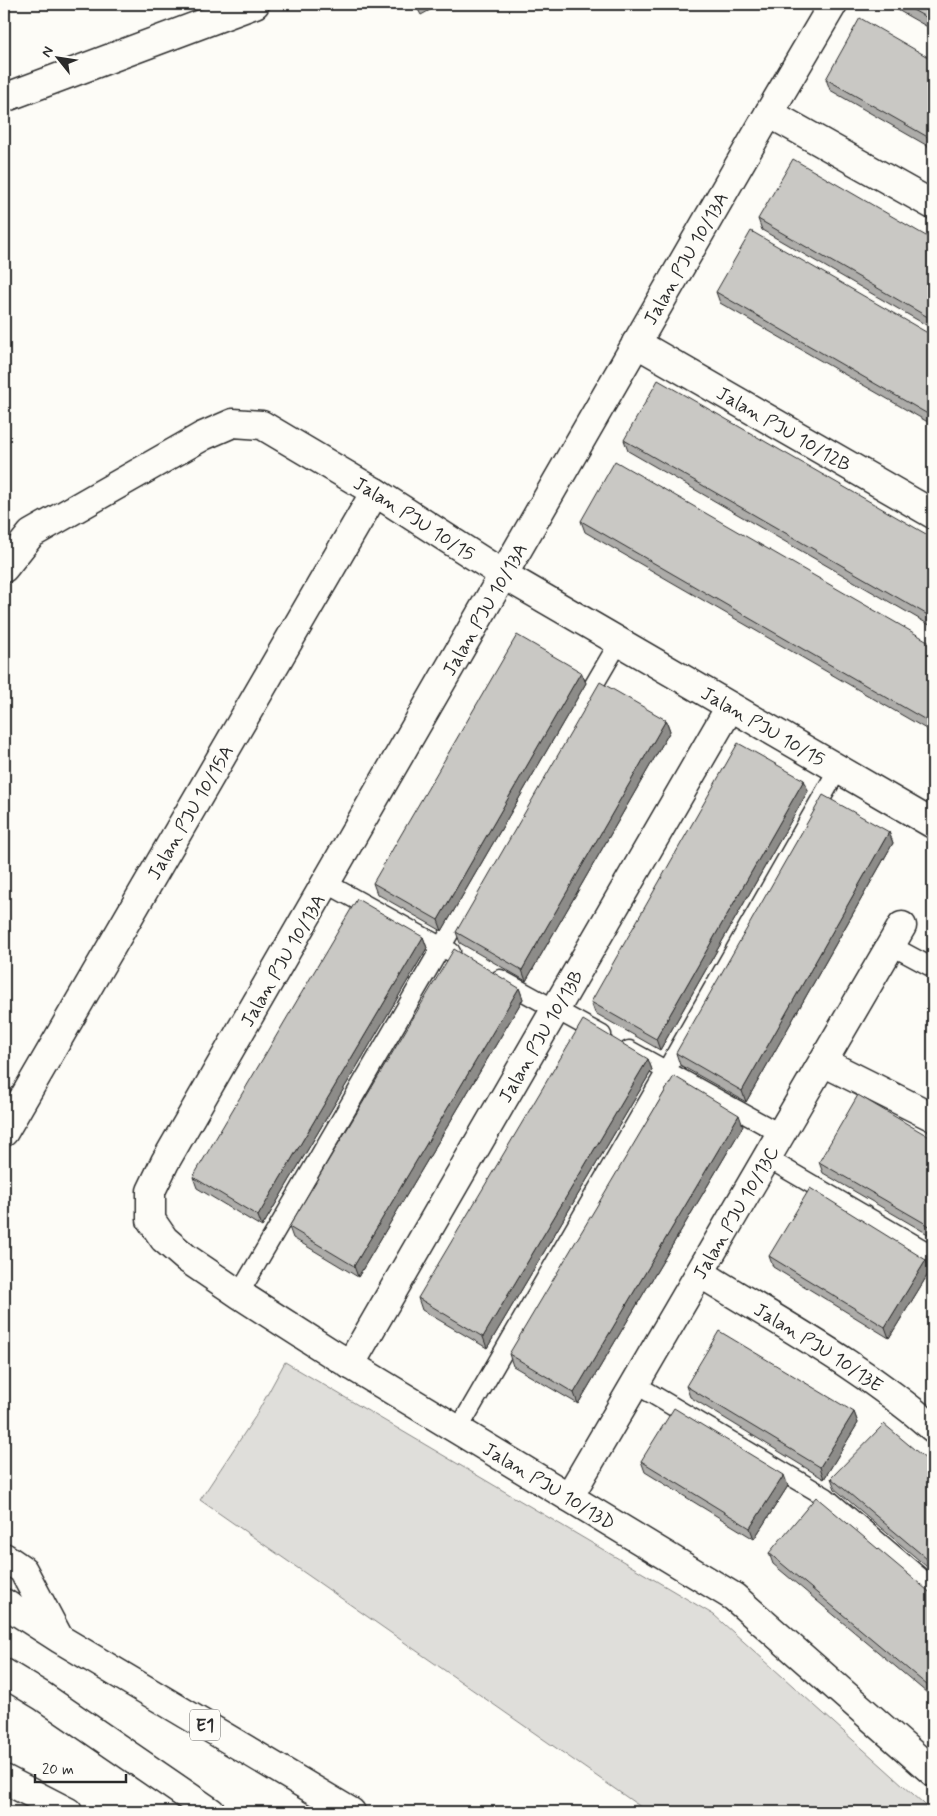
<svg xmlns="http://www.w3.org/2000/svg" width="937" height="1816" font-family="Mynerve,sans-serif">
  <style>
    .green { fill: #dfdeda; stroke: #858482 }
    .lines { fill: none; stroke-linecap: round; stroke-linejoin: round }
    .service-casing { stroke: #2b2b2b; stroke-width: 21 }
    .minor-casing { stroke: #2b2b2b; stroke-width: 31 }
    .motorway-casing { stroke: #2b2b2b; stroke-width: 31 }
    .service { stroke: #fdfcf7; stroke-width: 18 }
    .minor { stroke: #fdfcf7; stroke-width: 28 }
    .motorway { stroke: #fdfcf7; stroke-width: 28 }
    .wall { fill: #adaca9; stroke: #2b2b2b }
    .shaded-wall { fill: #8d8c89; stroke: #2b2b2b }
    .building { fill: #c9c8c4; stroke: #2b2b2b }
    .labels { text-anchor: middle; stroke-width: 4.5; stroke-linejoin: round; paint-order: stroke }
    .shield { fill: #fdfcf7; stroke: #6a6a68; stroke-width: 1 }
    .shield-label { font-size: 18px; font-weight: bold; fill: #2b2b2b }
    .street-label { font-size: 19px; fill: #2b2b2b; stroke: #fdfcf7 }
  </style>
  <rect width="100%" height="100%" fill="#fdfcf7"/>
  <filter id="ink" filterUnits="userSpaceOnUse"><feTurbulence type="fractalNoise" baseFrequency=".02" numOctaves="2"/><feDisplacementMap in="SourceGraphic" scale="10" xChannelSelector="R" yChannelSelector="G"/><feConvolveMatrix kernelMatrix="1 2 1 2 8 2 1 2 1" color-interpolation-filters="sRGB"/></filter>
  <g filter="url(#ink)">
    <!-- green -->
    <path class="green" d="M285 1362 714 1615 933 1812H648L200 1500 255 1417Z"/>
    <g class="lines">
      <!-- service casing -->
      <g class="service-casing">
        <path id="service" d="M326 883 451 952
          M890 945 933 968
          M500 979 602 1035
          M629 1050 781 1134
          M767 1158 933 1255
          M239 1294 619 642
          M635 1384 826 1497 933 1588
          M458 1430 666 1071 838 769"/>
      </g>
      <!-- minor casing -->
      <g class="minor-casing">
        <g id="minor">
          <path id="s1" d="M833 4 769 113 165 1162 151 1191V1220L164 1239 186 1258 239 1294 331 1353 734 1597 933 1772"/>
          <path d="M769 113 933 205"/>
          <path id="s2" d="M636 343 933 514"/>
          <path id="s3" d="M4 568 31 534 203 436 233 423 262 425 375 492 504 575 933 824"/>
          <path d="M823 1062 933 1117"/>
          <path id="s4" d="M4 1132 375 492"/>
          <path id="s5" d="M700 1273C779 1322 863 1367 933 1428"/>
          <path id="s6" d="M350 1365 730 707"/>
          <path id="s7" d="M569 1497 902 926"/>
        </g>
      </g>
      <!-- motorway casing -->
      <g class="motorway-casing">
        <path id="motorway" d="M4 98 255 4
          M4 1557 23 1570 58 1636
          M4 1603 60 1639 351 1812
          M4 1673 42 1696 211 1812
          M4 1779 68 1812"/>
      </g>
      <!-- service -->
      <use href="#service" class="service"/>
      <!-- minor -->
      <use href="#minor" class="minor"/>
      <!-- motorway -->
      <use href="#motorway" class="motorway"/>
    </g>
    <!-- wall -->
    <path class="wall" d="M415 4H441L421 15Z
      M887 4H933V30Z
      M933 60V149L830 90 826 79Z
      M758 219 933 240V329L762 230Z
      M716 292 933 336V425L720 303Z
      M624 440 933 538V627L628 451Z
      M581 521 933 644V733L585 532Z
      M581 672 586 683 442 931 377 894 373 883Z
      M666 720 670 731 526 981 460 943 456 932Z
      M804 780 808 791 660 1050 595 1013 591 1002Z
      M889 832 893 843 746 1102 680 1065 676 1053Z
      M423 937 427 948 262 1227 197 1188 193 1177Z
      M519 988 523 999 358 1277 293 1238 289 1227Z
      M648 1059 652 1070 487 1348 422 1310 418 1298Z
      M743 1126 578 1404 513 1366 509 1354Z
      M933 1139V1237L823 1173 819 1162Z
      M769 1256 926 1260 930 1271 889 1338 773 1267Z
      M933 1335V1358L930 1355 926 1344Z
      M686 1386 854 1412 858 1423 824 1479 690 1397Z
      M641 1461 788 1486 754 1539 645 1472Z
      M933 1465V1572L835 1489 831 1478Z
      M769 1553 933 1595V1698L773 1564Z"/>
    <!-- shaded-wall -->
    <path class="shaded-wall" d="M581 672 586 683 442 931 438 920Z
      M933 719V729L931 723Z
      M666 720 670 731 526 981 522 970Z
      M804 780 808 791 660 1050 656 1039Z
      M889 832 893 843 746 1102 742 1091Z
      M423 937 427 948 262 1227 258 1216Z
      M519 988 523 999 358 1277 354 1266Z
      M648 1059 652 1070 487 1348 483 1337Z
      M739 1115 743 1126 578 1404 574 1393Z
      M926 1260 930 1271 889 1338 885 1327Z
      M854 1412 858 1423 824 1479 820 1467Z
      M784 1475 788 1486 754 1539 750 1528Z"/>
    <!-- building -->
    <path class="building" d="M416 4H430L419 10Z
      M902 4H933V21Z
      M860 18 933 60V140L826 79Z
      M793 159 933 240V320L758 219Z
      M751 231 933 336V417L716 292Z
      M658 380 933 538V618L624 440Z
      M615 461 933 644V719L931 723 581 521Z
      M517 635 581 672 438 920 373 883Z
      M600 682 666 720 522 970 456 932Z
      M738 743 804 780 656 1039 591 1002Z
      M823 795 889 832 742 1091 676 1053Z
      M357 899 423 937 258 1216 193 1177Z
      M454 949 519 988 354 1266 289 1227Z
      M583 1020 648 1059 483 1337 418 1298Z
      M674 1076 739 1115 574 1393 509 1354Z
      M858 1095 933 1139V1228L819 1162Z
      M810 1188 926 1260 885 1327 769 1256Z
      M719 1331 854 1412 820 1467 686 1386Z
      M933 1335V1350L926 1344Z
      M674 1408 784 1475 750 1528 641 1461Z
      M884 1424 933 1465V1564L831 1478Z
      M816 1497 933 1595V1690L769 1553Z"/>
  </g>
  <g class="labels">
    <!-- shield labels -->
    <rect class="shield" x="190" y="1709.5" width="30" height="31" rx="4"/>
    <g class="shield-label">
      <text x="205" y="1731">E1</text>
    </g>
    <!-- street labels -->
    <g class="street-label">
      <text transform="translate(685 258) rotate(-60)" y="7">Jalan PJU 10/13A</text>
      <text dy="7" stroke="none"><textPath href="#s2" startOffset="171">Jalan PJU 10/12B</textPath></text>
      <text dy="7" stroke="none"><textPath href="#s3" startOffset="482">Jalan PJU 10/15</textPath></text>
      <text transform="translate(484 609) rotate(-60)" y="7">Jalan PJU 10/13A</text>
      <text dy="7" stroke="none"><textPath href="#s3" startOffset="888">Jalan PJU 10/15</textPath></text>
      <text dy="7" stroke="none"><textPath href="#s4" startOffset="370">Jalan PJU 10/15A</textPath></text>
      <text transform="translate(282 960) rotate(-60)" y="7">Jalan PJU 10/13A</text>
      <text dy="7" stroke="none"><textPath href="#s6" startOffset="380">Jalan PJU 10/13B</textPath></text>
      <text dy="7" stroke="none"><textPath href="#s7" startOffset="330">Jalan PJU 10/13C</textPath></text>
      <text dy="7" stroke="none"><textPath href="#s5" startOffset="140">Jalan PJU 10/13E</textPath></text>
      <text dy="7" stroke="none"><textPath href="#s1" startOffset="1879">Jalan PJU 10/13D</textPath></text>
    </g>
  </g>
  <!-- margin -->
  <rect width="937" height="1816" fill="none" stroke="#fdfcf7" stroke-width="20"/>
  <rect x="10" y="10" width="917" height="1796" fill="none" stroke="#2b2b2b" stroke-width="2" filter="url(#ink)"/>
  <!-- north arrow -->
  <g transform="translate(58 58) rotate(300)" stroke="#fdfcf7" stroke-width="4" paint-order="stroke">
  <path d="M0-4L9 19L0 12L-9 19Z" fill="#2b2b2b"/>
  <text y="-8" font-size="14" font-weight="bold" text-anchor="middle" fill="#2b2b2b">N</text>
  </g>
  <!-- scale -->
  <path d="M35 1774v8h91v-8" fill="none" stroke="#2b2b2b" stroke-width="2.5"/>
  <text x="42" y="1774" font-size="15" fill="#2b2b2b" stroke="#fdfcf7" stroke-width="4" paint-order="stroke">20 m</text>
</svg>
